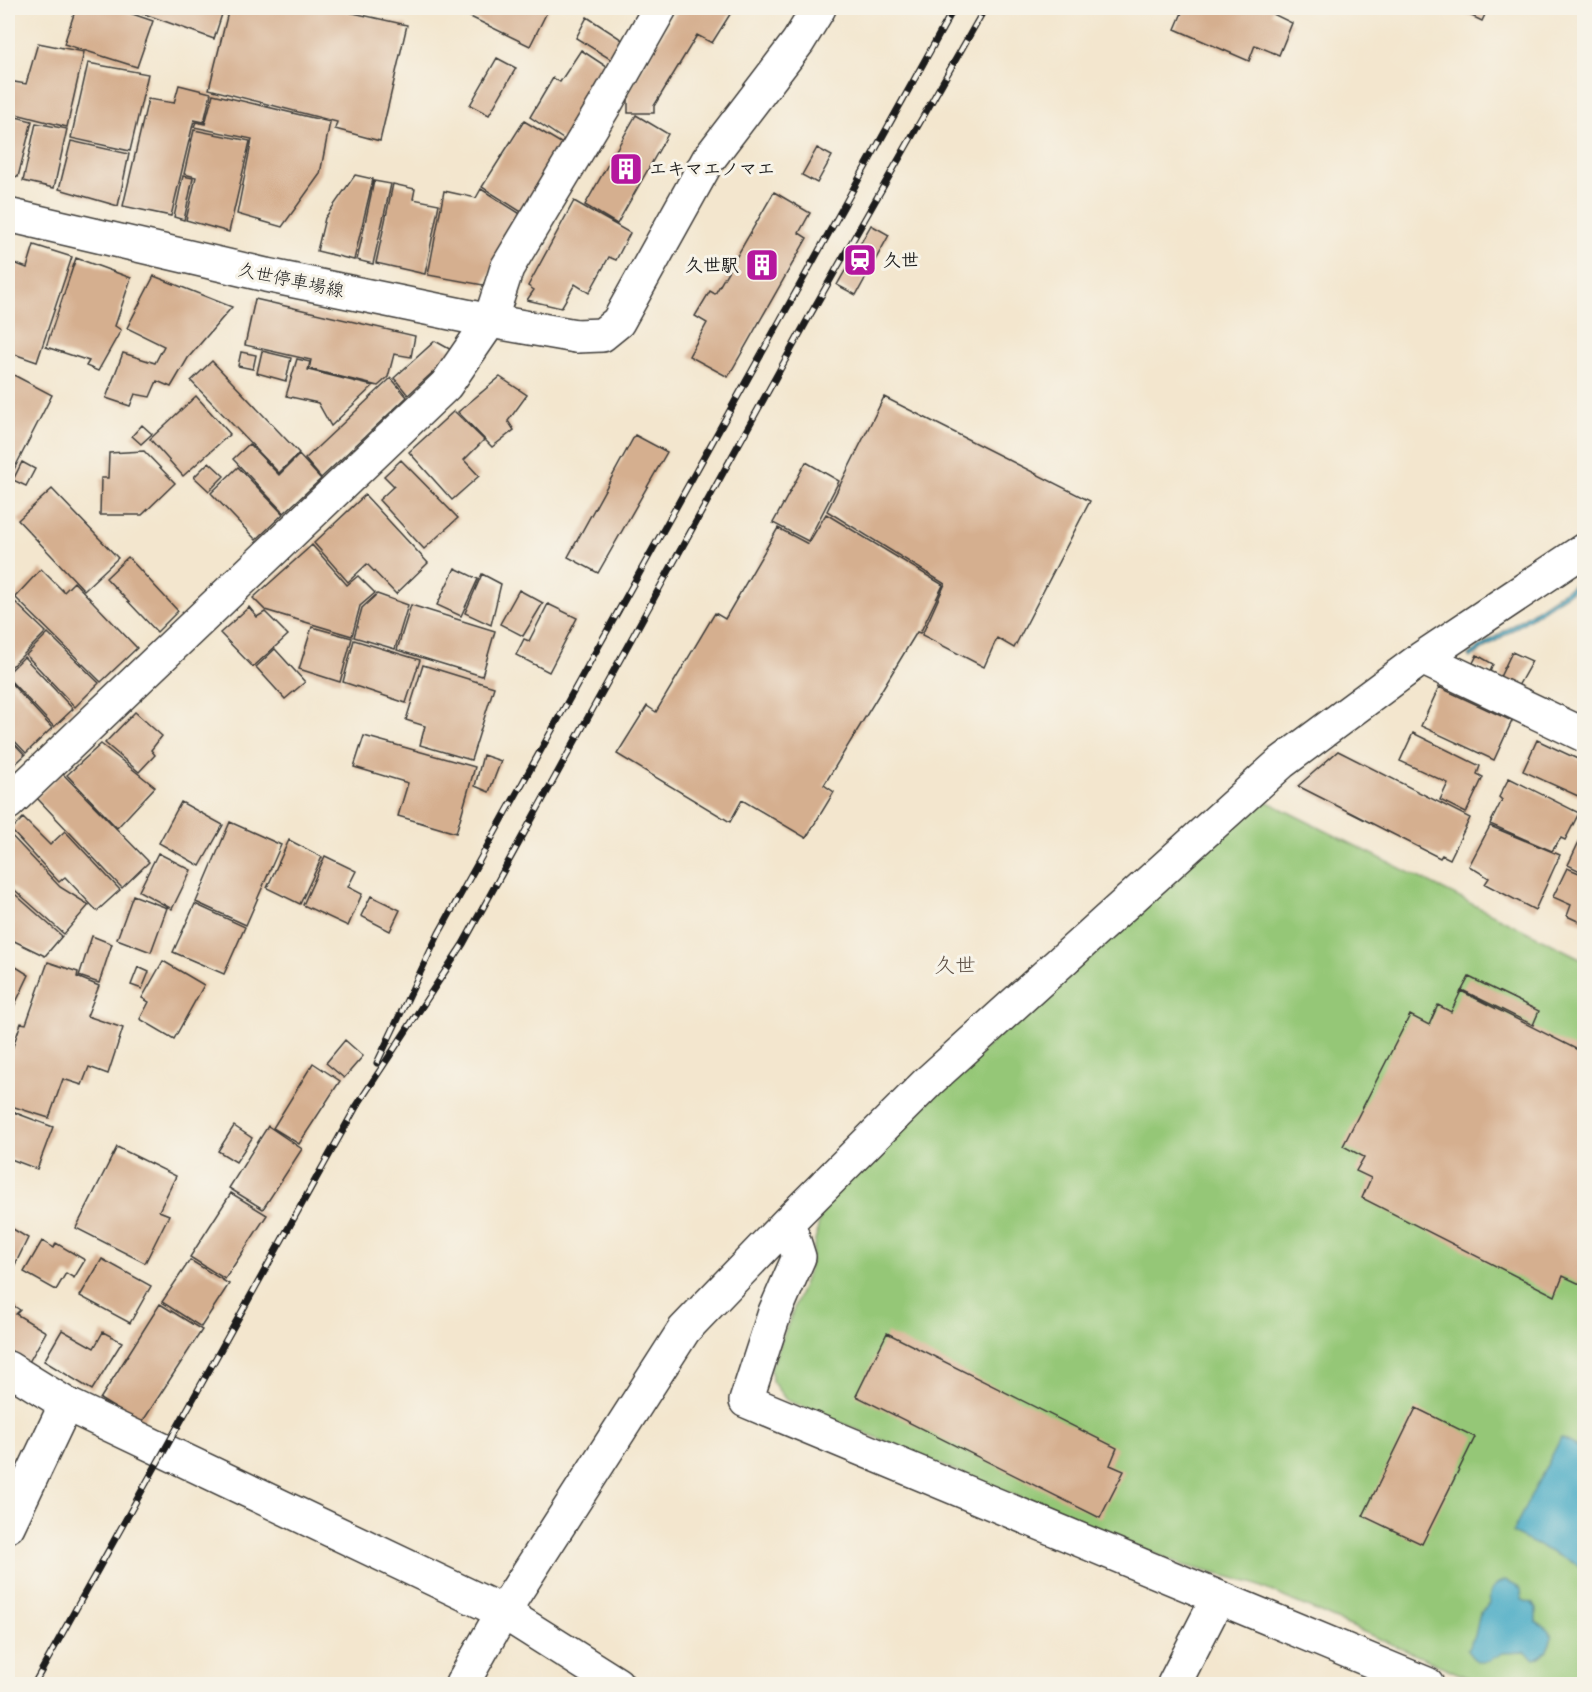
<svg xmlns="http://www.w3.org/2000/svg" width="1592" height="1692" font-family="Itim,'Klee One',sans-serif">
  <style>
    .green { fill: #95c777; stroke: #58724a; stroke-width: 1.5 }
    .water { fill: #46aac5; stroke: #316370; stroke-width: 1.5 }
    .building { fill: #d5af8f }
    .lines { fill: none; stroke-linecap: round; stroke-linejoin: round }
    .minor-casing { stroke: #3c3a37; stroke-width: 36 }
    .major-casing { stroke: #3c3a37; stroke-width: 36 }
    .minor { stroke: #fff; stroke-width: 33 }
    .major { stroke: #fff; stroke-width: 33 }
    .rail-casing { stroke: #1c1c1c; stroke-width: 7 }
    .rail { stroke: #f7f3e8; stroke-width: 4.5; stroke-dasharray: 14; stroke-linecap: butt }
    .labels { text-anchor: middle; stroke-width: 6; stroke-linejoin: round; paint-order: stroke }
    .poi-label { font-size: 18px; font-weight: bold; fill: #1c1c1c; stroke: #f7f3e8; text-anchor: start }
    .street-label { font-size: 18px; fill: #1c1c1c; stroke: #f7f3e8 }
    .quarter-label { font-size: 21px; fill: #5d4f44; stroke: #f7f3e8 }
  </style>
  <rect width="100%" height="100%" fill="#f7f3e8"/>
  <filter id="ink" filterUnits="userSpaceOnUse"><feTurbulence type="fractalNoise" baseFrequency=".0167" numOctaves="2"/><feDisplacementMap in="SourceGraphic" scale="12" xChannelSelector="R" yChannelSelector="G"/><feConvolveMatrix kernelMatrix="1 2 1 2 8 2 1 2 1" color-interpolation-filters="sRGB"/></filter>
  <filter id="wash" filterUnits="userSpaceOnUse"><feTurbulence type="fractalNoise" baseFrequency=".008" numOctaves="4" result="noise"/><feDisplacementMap in="SourceGraphic" scale="24" xChannelSelector="R" yChannelSelector="G"/><feGaussianBlur stdDeviation="1.35" result="paint"/><feColorMatrix in="noise" values="0 0 0 0 0 0 0 0 0 0 0 0 0 0 0 0 0 1.4 0 .05"/><feComposite in="paint" operator="in"/></filter>
  <g filter="url(#wash)">
    <rect width="100%" height="100%" fill="#f3e6ce"/>
    <!-- green -->
    <path class="green" d="M1262 799 1584 960V1684H1482L1252 1583 1182 1565 786 1400 772 1381 771 1368 809 1269 823 1203 1192 852Z"/>
    <!-- water -->
    <path class="water" d="M1584 578V583L1470 658 1468 655Z
      M1561 1438 1584 1450V1568L1512 1533Z
      M1505 1580 1521 1589 1522 1600 1532 1603 1536 1608V1622L1546 1628 1552 1636C1550 1646 1546 1656 1534 1659L1525 1652 1502 1653C1489 1662 1476 1669 1467 1649L1475 1636 1480 1613 1490 1604C1488 1592 1493 1584 1505 1580Z"/>
    <g id="blocks">
      <!-- building -->
      <path class="building" d="M76 8H115L153 21 137 67 64 44Z
        M128 8H224L214 39Z
        M229 8H331L407 25 380 141 335 129 337 122 209 89Z
        M452 8H549L530 46Z
        M679 8H734L712 43 697 35 654 106V113H628V93Z
        M1184 8H1274L1271 13 1292 23 1279 55 1255 45 1249 61 1175 29Z
        M1455 8H1488L1482 21Z
        M587 17 627 43 615 62 576 38Z
        M38 43 84 52 67 127 8 112V81L26 84Z
        M581 50 613 71 569 143 530 117 553 78 560 82Z
        M497 58 516 68 489 115 470 105Z
        M88 63 148 74 130 151 71 138Z
        M179 85 211 93 204 122 194 120 171 216 123 206 148 99 174 103Z
        M213 94 330 122 320 174 282 227 237 214 252 139 194 127 196 122 205 124Z
        M8 115 32 121 18 177 8 174Z
        M636 115 668 134 617 224 585 205Z
        M524 121 566 146 523 213 482 187Z
        M36 123 67 129 54 188 23 181Z
        M194 130 250 141 229 232 186 220 196 177 184 174Z
        M71 141 129 154 118 206 59 189Z
        M817 148 832 156 817 183 802 175Z
        M355 175 373 179 354 260 317 251 325 218Z
        M183 176 193 178 184 220 174 217Z
        M374 181 391 184 373 264 357 260Z
        M393 184 415 189 413 199 439 204 425 274 376 263Z
        M481 189 522 215 483 285 428 275 444 191 476 198Z
        M774 192 810 213 799 233 807 238 728 377 689 356 707 323 695 316 710 291 715 294Z
        M574 201 630 233 616 260 609 257 589 293 575 284 561 308 527 300 534 290 528 286Z
        M871 225 889 235 856 295 837 285Z
        M34 245 72 257 37 362 8 352V283L14 263 27 268Z
        M76 258 131 278 115 326 121 330 98 371 86 366 89 361 46 347Z
        M154 276 232 307 188 358 171 387 157 381 150 397 135 394 130 406 106 398 123 353 155 363 164 346 127 328Z
        M255 299 415 336 411 357 394 354 388 377 378 386 309 369 311 360 245 345Z
        M435 341 455 352 408 395 394 378Z
        M262 351 291 358 286 381 257 373Z
        M241 352 256 355 253 369 238 366Z
        M297 359 310 362 308 370 373 386 331 426 318 403 286 396Z
        M212 361 299 453 279 473 191 381Z
        M8 372 52 395 8 481Z
        M500 377 527 395 508 421 514 430 492 447 458 412Z
        M391 378 407 397 321 478 305 459Z
        M196 396 230 434 183 476 150 439Z
        M884 397 1090 501 1014 648 997 638 984 667 922 635 945 584 827 511Z
        M454 411 484 440 464 460 479 476 452 500 409 452Z
        M142 425 152 434 141 444 132 436Z
        M635 435 667 452 598 573 568 557Z
        M249 444 279 475 299 455 321 479 284 513 233 459Z
        M144 451 175 483 142 515H100L101 478H108L109 453Z
        M401 460 458 518 424 549 379 500 394 486 384 476Z
        M22 462 35 469 26 486 13 480Z
        M209 462 224 476 209 491 194 477Z
        M806 462 839 481 808 541 773 523Z
        M238 467 283 514 256 540 211 493Z
        M52 489 118 558 84 590 18 520Z
        M365 495 428 563 396 594 367 564 348 582 314 543Z
        M826 514 943 585 920 633 917 632 824 785 834 792 806 838 742 800 730 822 617 754 647 706 656 712 715 613 725 619 778 528 808 544Z
        M312 545 347 585 358 576 375 593 360 606 352 636 265 610 253 598Z
        M128 557 178 611 157 632 106 578Z
        M455 568 478 579 461 616 437 605Z
        M41 569 64 592 74 582 137 648 101 682 15 597Z
        M482 574 501 584 491 625 465 613Z
        M519 590 543 603 523 636 500 624Z
        M377 594 408 605 395 649 354 637 362 608Z
        M13 600 46 632 8 670V605Z
        M548 604 577 618 549 672 516 655 524 639 529 641Z
        M411 605 495 631 482 676 397 650Z
        M249 607 257 617 265 612 288 635 253 667 220 633Z
        M312 627 352 638 340 682 299 669Z
        M48 633 99 683 75 707 26 655Z
        M354 640 420 660 406 703 343 682Z
        M275 649 305 682 285 699 256 667Z
        M1512 652 1532 661 1518 686 1500 677Z
        M1477 655 1493 664 1490 672 1473 663Z
        M24 657 73 709 54 727 8 678V673Z
        M423 665 494 687 471 760 420 745 425 726 406 720Z
        M8 680 52 728 26 753 8 734Z
        M1439 687 1512 721 1494 760 1421 726Z
        M135 712 162 736 151 750 155 755 139 772 105 743Z
        M1413 733 1480 766 1477 774 1483 777 1466 813 1440 800 1448 783 1400 761Z
        M364 736 475 767 456 833 398 816 408 783 354 767Z
        M8 737 25 755 8 771Z
        M1537 740 1584 762V784L1578 796 1523 771Z
        M101 744 155 787 117 828 67 775Z
        M1338 751 1470 818 1450 859 1442 855 1440 858 1298 786Z
        M483 755 501 761 489 792 475 786Z
        M62 773 149 862 122 888 37 798Z
        M1509 778 1579 813 1565 840 1561 838 1552 851 1490 824 1502 800 1499 797Z
        M181 802 223 825 200 866 159 843Z
        M23 818 50 845 65 831 120 890 97 911 65 877 59 882 11 830Z
        M230 822 281 845 246 925 196 902Z
        M1490 826 1560 855 1535 910 1485 884 1489 878 1469 866Z
        M1584 831V873L1568 865Z
        M8 832 60 887 89 905 64 934 8 884Z
        M289 840 322 857 300 904 267 888Z
        M158 853 191 870 172 909 139 891Z
        M325 856 356 871 348 887 362 894 348 926 303 905Z
        M1567 868 1584 875V924L1567 916 1571 905 1553 897Z
        M8 888 62 936 45 956 8 938Z
        M133 895 167 908 151 952 117 939Z
        M371 896 400 910 390 931 361 916Z
        M195 904 245 927 224 974 173 952Z
        M92 936 112 944 99 983 79 976Z
        M163 961 204 985 174 1039 140 1019 149 1002 142 998Z
        M8 962 29 975 8 1019Z
        M48 962 78 972 77 977 99 986 87 1016 123 1028 108 1074 89 1067 82 1085 63 1079 49 1118 8 1105V1061L21 1023 26 1024Z
        M138 967 149 972 142 989 131 985Z
        M1469 977 1539 1011 1533 1025 1462 990Z
        M1461 991 1584 1053V1279L1582 1285 1563 1276 1555 1296 1362 1198 1371 1178 1356 1171 1364 1157 1343 1146 1410 1015 1429 1025 1438 1005 1451 1012Z
        M345 1040 363 1056 344 1078 326 1063Z
        M313 1063 340 1081 299 1144 273 1128Z
        M8 1110 53 1127 37 1169 8 1158Z
        M234 1126 252 1138 236 1162 218 1151Z
        M268 1126 302 1149 263 1209 229 1188Z
        M117 1147 176 1176 159 1211 169 1215 145 1263 76 1228Z
        M231 1193 267 1215 225 1279 190 1257Z
        M8 1226 28 1238 8 1279Z
        M42 1241 54 1248 56 1243 85 1260 74 1278 66 1273 56 1290 24 1272Z
        M102 1259 151 1286 130 1323 80 1296Z
        M190 1260 229 1284 201 1327 162 1302Z
        M8 1302 20 1310 16 1314 46 1332 29 1362 8 1349Z
        M160 1304 202 1330 141 1424 100 1399Z
        M62 1330 94 1348 103 1332 122 1342 92 1390 44 1361Z
        M887 1333 1117 1448 1110 1465 1124 1471 1100 1518 856 1396Z
        M1416 1408 1475 1437 1422 1544 1363 1516Z"/>
    </g>
  </g>
  <g filter="url(#ink)">
    <use href="#blocks" fill-opacity="0" stroke="#3c3a37" stroke-width="1.5"/>
    <g class="lines">
      <!-- minor casing -->
      <g class="minor-casing">
        <path id="minor" d="M576 336 602 335 618 322 708 160 798 42 819 8
          M1422 658 1584 735
          M8 803 446 385 490 321 507 268 606 103 660 8
          M788 1222 799 1257 775 1312 746 1401 1427 1684
          M8 1368 66 1404 503 1612 617 1684
          M8 1526 66 1404
          M462 1684 503 1612 684 1330 788 1222 928 1082 1282 762 1422 658 1584 550
          M1174 1684 1218 1598"/>
      </g>
      <!-- major casing -->
      <g class="major-casing">
        <path id="major" d="M8 215 266 275 490 321 576 336"/>
      </g>
      <!-- minor -->
      <use href="#minor" class="minor"/>
      <!-- major -->
      <use href="#major" class="major"/>
      <!-- rail casing -->
      <g class="rail-casing">
        <path id="rail" d="M377 1063 439 933 954 8
          M34 1684 356 1107 463 944 809 317 985 8"/>
      </g>
      <!-- rail -->
      <use href="#rail" class="rail"/>
    </g>
  </g>
  <!-- icons -->
  <defs>
    <g id="building-square" transform="scale(1.725)"><rect x="-9" y="-9" width="18" height="18" rx="4" fill="#b5179e" stroke="#f7f3e8"/><path d="M-4-6H4V6H1V3H-1V6H-4ZM-2.5-4.3h1.7v1.8h-1.7ZM.8-4.3h1.7v1.8H.8ZM-2.5-1h1.7V.8h-1.7ZM.8-1h1.7V.8H.8Z" fill="#fff"/></g>
    <g id="station-square" transform="scale(1.725)"><rect x="-9" y="-9" width="18" height="18" rx="4" fill="#b5179e" stroke="#f7f3e8"/><path d="M-3-6H3Q5-6 5-4V2Q5 4 3 4L4.5 6H3L1.5 4h-3L-3 6H-4.5L-3 4Q-5 4-5 2V-4Q-5-6-3-6ZM-3.5-4v3h7v-3ZM-3.5 1v1.5H-2V1ZM2 1v1.5H3.5V1Z" fill="#fff"/></g>
  </defs>
  <g fill-rule="evenodd">
    <use href="#building-square" x="626" y="169"/>
    <use href="#station-square" x="860" y="260"/>
    <use href="#building-square" x="762" y="265"/>
  </g>
  <g class="labels">
    <!-- poi labels -->
    <g class="poi-label">
      <text x="649" y="175">エキマエノマエ</text>
      <text x="883" y="266">久世</text>
      <text x="739" y="271" text-anchor="end">久世駅</text>
    </g>
    <!-- street labels -->
    <g class="street-label">
      <text transform="translate(291 280) rotate(12)" y="6">久世停車場線</text>
    </g>
    <!-- quarter labels -->
    <g class="quarter-label">
      <text x="955" y="972">久世</text>
    </g>
  </g>
  <!-- margin -->
  <rect width="1592" height="1692" fill="none" stroke="#f7f3e8" stroke-width="30"/>
</svg>
